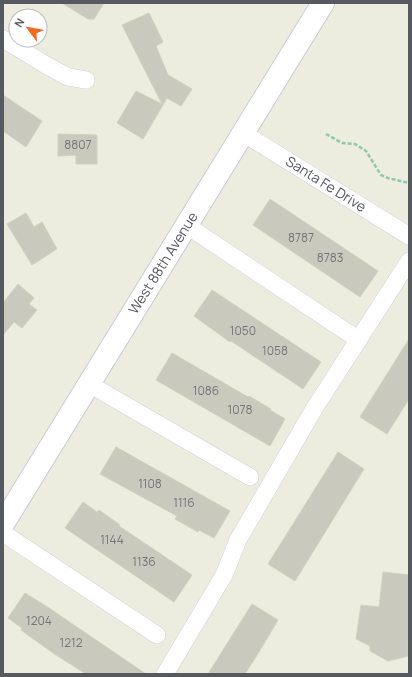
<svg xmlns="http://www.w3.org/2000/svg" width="412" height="677" font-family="Manrope,sans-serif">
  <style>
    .building { fill: #c9c9bd; stroke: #d2d1bc }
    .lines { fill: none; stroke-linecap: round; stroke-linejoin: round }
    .street-casing { stroke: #d2d2da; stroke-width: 18 }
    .secondary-casing { stroke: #c9cad4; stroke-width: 24 }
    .path { stroke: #90c8af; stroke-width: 2.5; stroke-dasharray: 4 2; stroke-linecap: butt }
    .street { stroke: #fff; stroke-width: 17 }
    .secondary { stroke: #fff; stroke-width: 22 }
    .labels { text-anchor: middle; stroke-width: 3; stroke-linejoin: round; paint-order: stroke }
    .number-label { font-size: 12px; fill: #747578 }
    .street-label { font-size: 14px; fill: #575961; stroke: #fff }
  </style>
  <rect width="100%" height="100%" fill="#ecedde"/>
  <!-- building -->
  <path class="building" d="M62 3H104L94 19H88Z
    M149 13 163 42 156 46 168 75 192 89 181 106 167 98 143 139 117 123 136 91 162 104 122 25Z
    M3 95 42 121 26 147 3 131Z
    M58 134 97 135V164H76V155L58 156Z
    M270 199 378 271 360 297 253 225Z
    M26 213 34 227 42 222 57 249 32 265 7 224Z
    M18 284 34 298 29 304 37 310 22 328 14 322 3 335V303Z
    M212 290 321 362 303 389 231 341 230 342 194 316Z
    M409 339V399L387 434 360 417Z
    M172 353 248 397 249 396 271 409 270 410 285 419 270 446 156 380Z
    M116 447 230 511 214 538 199 530 198 532 175 519 177 516 100 474Z
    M338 452 364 469 295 581 268 564Z
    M83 502 97 512 99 510 120 525 119 526 192 575 174 602 65 528Z
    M383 572 409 575 408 656 388 661 370 651V646L356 639 361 605 379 607Z
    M25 593 49 608 146 674H86L53 653 21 630 22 628 8 618Z
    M252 604 278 620 259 652 245 674H208Z"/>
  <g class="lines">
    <!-- street casing -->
    <g class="street-casing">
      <path id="street" d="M3 39 46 65 68 77 86 80
        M243 133 409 236
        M186 225 359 340
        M89 384 250 477
        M3 533 157 635
        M165 674 224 575 238 540 314 409 409 261"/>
    </g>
    <!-- secondary casing -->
    <g class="secondary-casing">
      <path id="secondary" d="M3 524 323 3"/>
    </g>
    <!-- path -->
    <path class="path" d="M381 3V4
      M326 134 342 143 355 144 366 151 381 175 388 178 409 183"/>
    <!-- street -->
    <use href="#street" class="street"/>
    <!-- secondary -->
    <use href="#secondary" class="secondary"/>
  </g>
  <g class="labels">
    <!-- number labels -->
    <g class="number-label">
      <text x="78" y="149">8807</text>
      <text x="301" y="242">8787</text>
      <text x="330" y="262">8783</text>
      <text x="243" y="335">1050</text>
      <text x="275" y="355">1058</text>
      <text x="206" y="395">1086</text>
      <text x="240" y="414">1078</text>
      <text x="150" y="488">1108</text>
      <text x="184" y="507">1116</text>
      <text x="112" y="544">1144</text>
      <text x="144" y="566">1136</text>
      <text x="39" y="625">1204</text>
      <text x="71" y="647">1212</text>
    </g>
    <!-- street labels -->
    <g class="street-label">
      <text transform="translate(326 184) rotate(32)" y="5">Santa Fe Drive</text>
      <text transform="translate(163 263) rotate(-58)" y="5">West 88th Avenue</text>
    </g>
  </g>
  <!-- border -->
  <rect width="412" height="677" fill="none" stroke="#575961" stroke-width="8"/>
  <!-- north arrow -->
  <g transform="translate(28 28) rotate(302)"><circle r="19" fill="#ffffff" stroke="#bcbdc0"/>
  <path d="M0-3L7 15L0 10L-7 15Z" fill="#f96818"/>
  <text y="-6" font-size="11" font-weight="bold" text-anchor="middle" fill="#575961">N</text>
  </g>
</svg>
